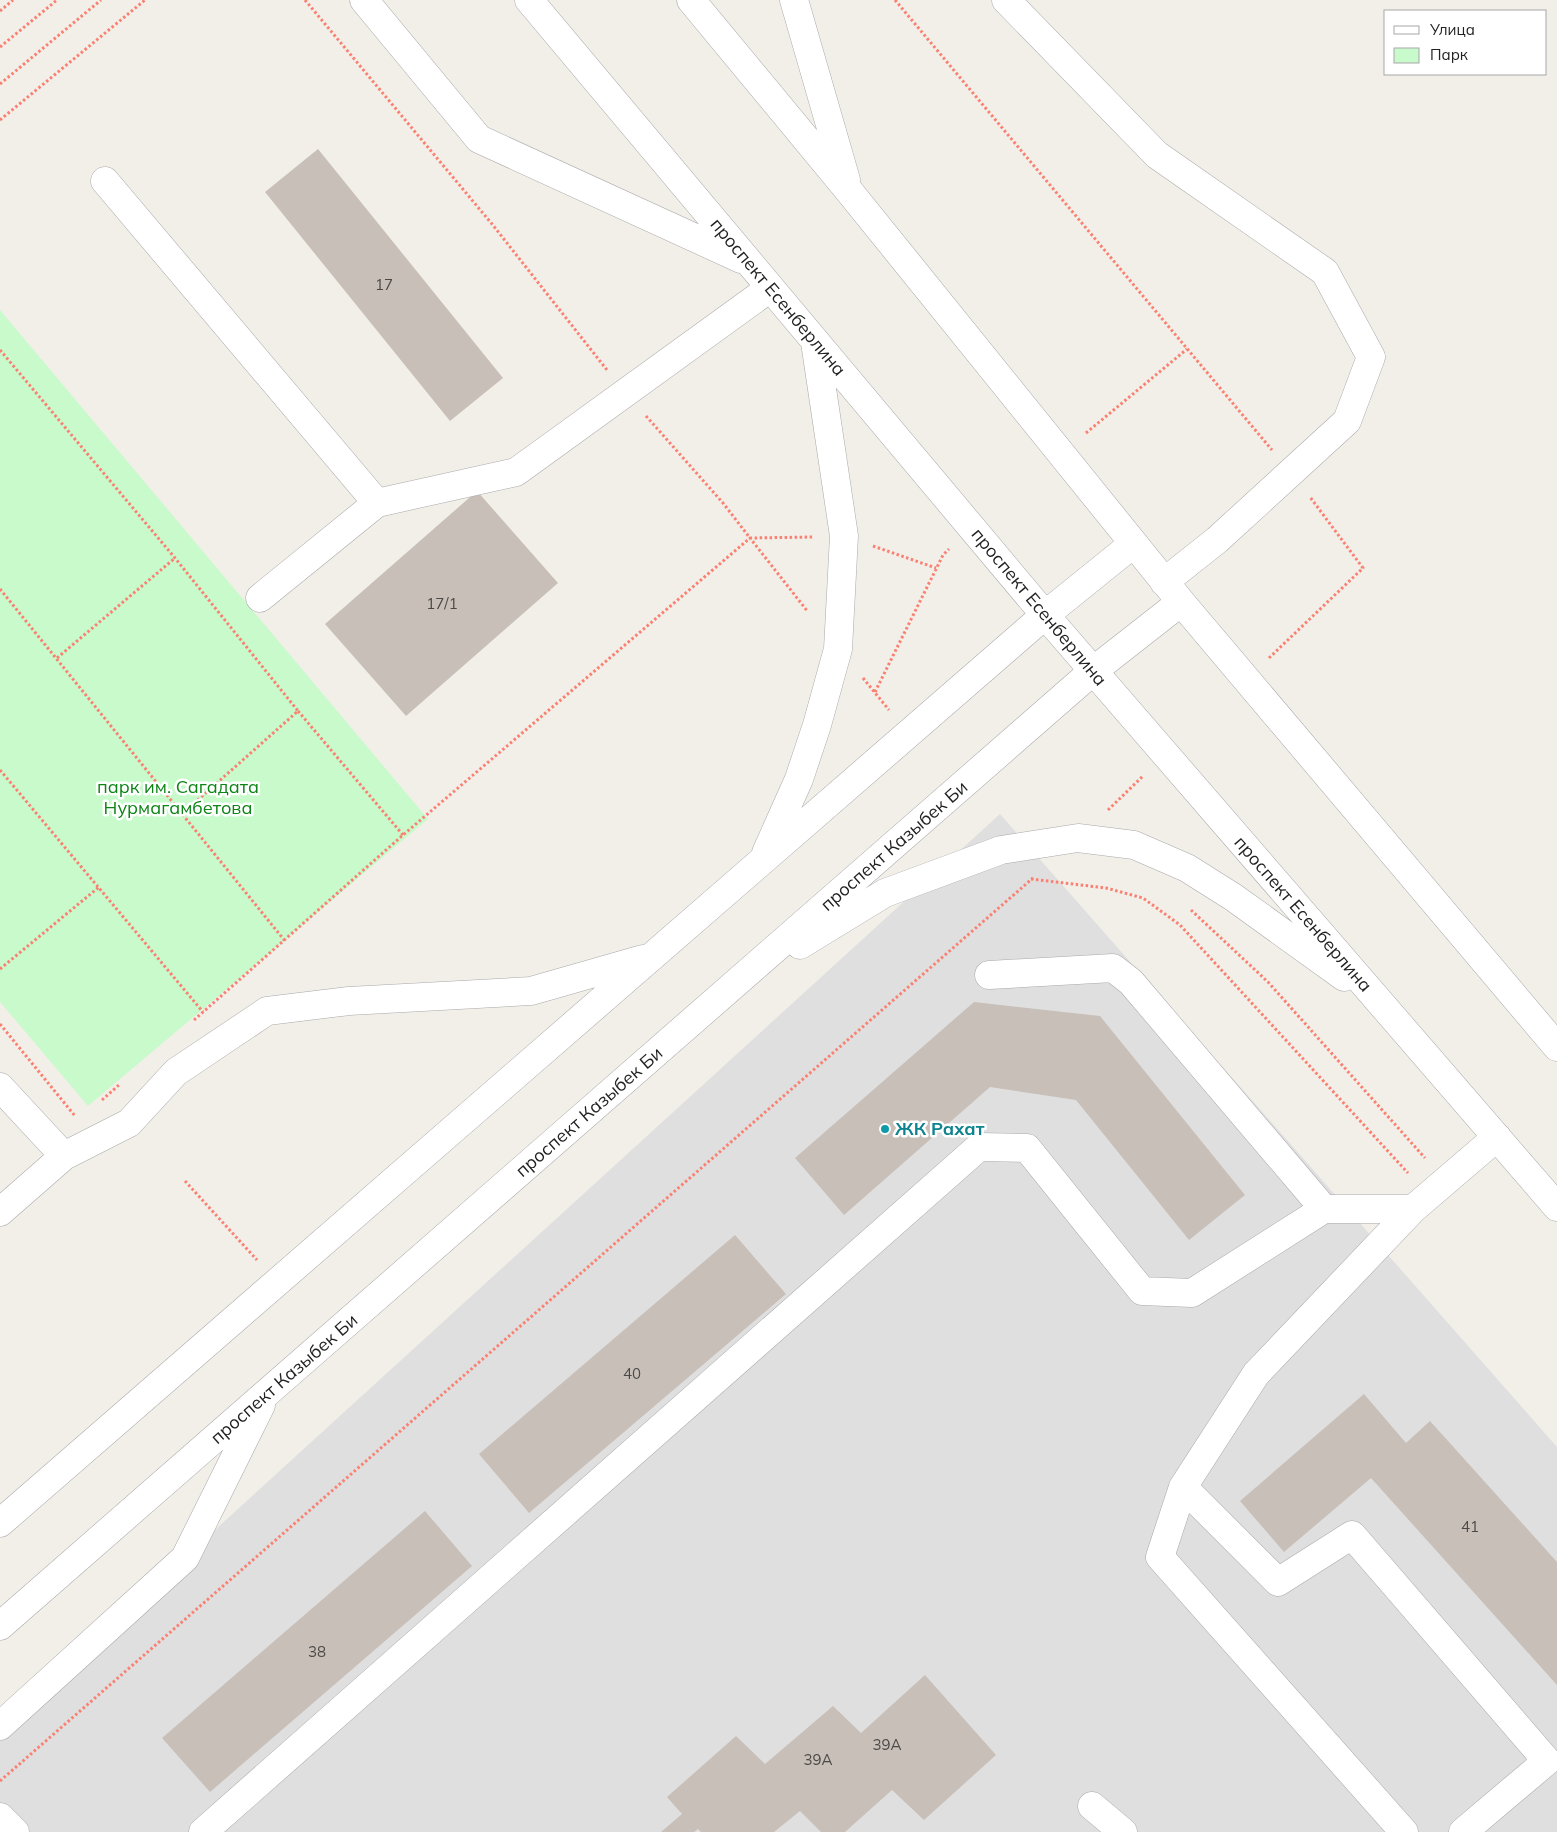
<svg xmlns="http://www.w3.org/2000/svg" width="1557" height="1832" font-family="Mulish,sans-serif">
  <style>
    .residential { fill: #e0dfdf }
    .park { fill: #c8facc }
    .building { fill: #c7bfb8 }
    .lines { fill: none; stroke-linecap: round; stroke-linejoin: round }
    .minor-casing { stroke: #a9a9a9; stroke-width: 29 }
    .path { stroke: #fa8072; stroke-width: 3; stroke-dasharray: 2.5 2.5; stroke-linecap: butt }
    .minor { stroke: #fff; stroke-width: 28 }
    .culture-dot { fill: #0f9aa8; stroke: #fff; stroke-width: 2 }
    .labels { text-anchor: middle; stroke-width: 5; stroke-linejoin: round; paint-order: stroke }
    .number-label { font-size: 15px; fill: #4b4948 }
    .street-label { font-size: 18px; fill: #222; stroke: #fff }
    .park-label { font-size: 18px; fill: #0c8416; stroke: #fff }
    .culture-label { font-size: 18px; font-weight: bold; fill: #0d838f; stroke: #fff; text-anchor: start }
  </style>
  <rect width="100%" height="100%" fill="#f2efe9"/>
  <!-- residential -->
  <path class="residential" d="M1000 814 1557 1447V1832H0V1726Z"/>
  <!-- park -->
  <path class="park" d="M0 310 428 819 88 1106 0 1002Z"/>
  <!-- building -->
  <path class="building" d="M318 149 503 378 450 421 265 192Z
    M477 491 558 583 406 716 325 624Z
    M974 1002 1100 1016 1245 1195 1189 1240 1076 1100 990 1087 844 1215 795 1158Z
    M735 1235 786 1294 529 1513 479 1454Z
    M1364 1394 1406 1443 1430 1421 1557 1562V1685L1371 1478 1284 1552 1240 1501Z
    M425 1511 472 1566 210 1792 162 1738Z
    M925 1675 996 1755 924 1820 892 1790 845 1832H821L800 1811 774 1832H701L698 1829 694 1832H661L682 1814 667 1797 736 1736 765 1764 833 1706 861 1733Z"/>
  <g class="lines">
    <!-- minor casing -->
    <g class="minor-casing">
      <path id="minor" d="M364 0 479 139 741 259
        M529 0 1045 615 1557 1207
        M691 0 849 191 1181 602 1557 1047
        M794 0 846 180
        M1006 0 1157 155 1325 272 1371 357 1347 421 1217 540 1164 582
        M105 181 377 503 516 472 770 288
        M260 598 377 503
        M766 853 799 779 817 725 838 649 844 536 815 342
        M800 945 885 893 1001 850 1078 838 1134 845 1187 868 1233 897 1344 977
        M989 975 1113 968 1131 982 1324 1209
        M0 1087 64 1156
        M0 1212 64 1156 129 1123 176 1072 267 1011 349 1001 531 991 643 959
        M1183 1487 1278 1582 1352 1535 1547 1761 1463 1832
        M0 1523 1045 615 1133 544
        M0 1626 1093 671 1181 602
        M0 1726 185 1558 261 1405
        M1092 1806 1123 1832
        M0 1817 15 1832
        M203 1832 979 1147 1027 1148 1142 1291 1192 1293 1324 1209H1413
        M1404 1832 1160 1557 1183 1487 1256 1374 1413 1209 1497 1137"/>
    </g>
    <!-- path -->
    <path class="path" d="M305 0 492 224 607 370
      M895 0 1272 450
      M0 11 13 0
      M0 47 57 0
      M0 84 101 0
      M0 120 145 0
      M0 350 175 558 298 711 182 814
      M646 416 723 503 750 538 814 537
      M1086 433 1187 349
      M873 546 936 568
      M0 589 285 941
      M57 658 175 558
      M1269 658 1363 568 1310 497
      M863 678 889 710
      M875 692 943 555 949 549
      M298 711 403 835
      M0 770 203 1012
      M1108 810 1143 776
      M1031 879 1106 888 1143 898 1180 925 1408 1173
      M1191 910 1268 982 1425 1158
      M0 969 99 887
      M194 1020 403 835 750 538 808 612
      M0 1024 75 1116
      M102 1100 120 1084
      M185 1181 257 1260
      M0 1781 1033 878"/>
    <!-- minor -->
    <use href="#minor" class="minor"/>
  </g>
  <!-- markers -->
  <circle class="culture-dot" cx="885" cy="1129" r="5"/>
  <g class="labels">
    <!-- number labels -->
    <g class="number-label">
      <text x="384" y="290">17</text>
      <text x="442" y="609">17/1</text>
      <text x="632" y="1379">40</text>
      <text x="1470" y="1532">41</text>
      <text x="317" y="1657">38</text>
      <text x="887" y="1750">39А</text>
      <text x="818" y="1765">39А</text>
    </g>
    <!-- street labels -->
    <g class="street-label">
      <text transform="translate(778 297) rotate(50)" y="6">проспект Есенберлина</text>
      <text transform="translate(1039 607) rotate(50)" y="6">проспект Есенберлина</text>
      <text transform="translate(894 846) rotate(-41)" y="6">проспект Казыбек Би</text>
      <text transform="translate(1303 914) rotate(49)" y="6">проспект Есенберлина</text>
      <text transform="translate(589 1112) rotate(-41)" y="6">проспект Казыбек Би</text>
      <text transform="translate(284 1379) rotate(-41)" y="6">проспект Казыбек Би</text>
    </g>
    <!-- park labels -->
    <g class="park-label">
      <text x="178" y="793">парк им. Сагадата<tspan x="178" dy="21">Нурмагамбетова</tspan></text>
    </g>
    <!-- culture labels -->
    <g class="culture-label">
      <text x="895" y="1135">ЖК Рахат</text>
    </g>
  </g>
  <!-- legend -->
  <rect x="1384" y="10" width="162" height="65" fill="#ffffff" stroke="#a7a7a7"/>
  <rect x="1394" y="26" width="25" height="8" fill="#ffffff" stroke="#a7a7a7"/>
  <text x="1430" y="35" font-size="15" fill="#222222">Улица</text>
  <rect x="1394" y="48" width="25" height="15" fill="#c8facc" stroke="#a7a7a7"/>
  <text x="1430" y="60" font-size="15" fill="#222222">Парк</text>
</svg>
